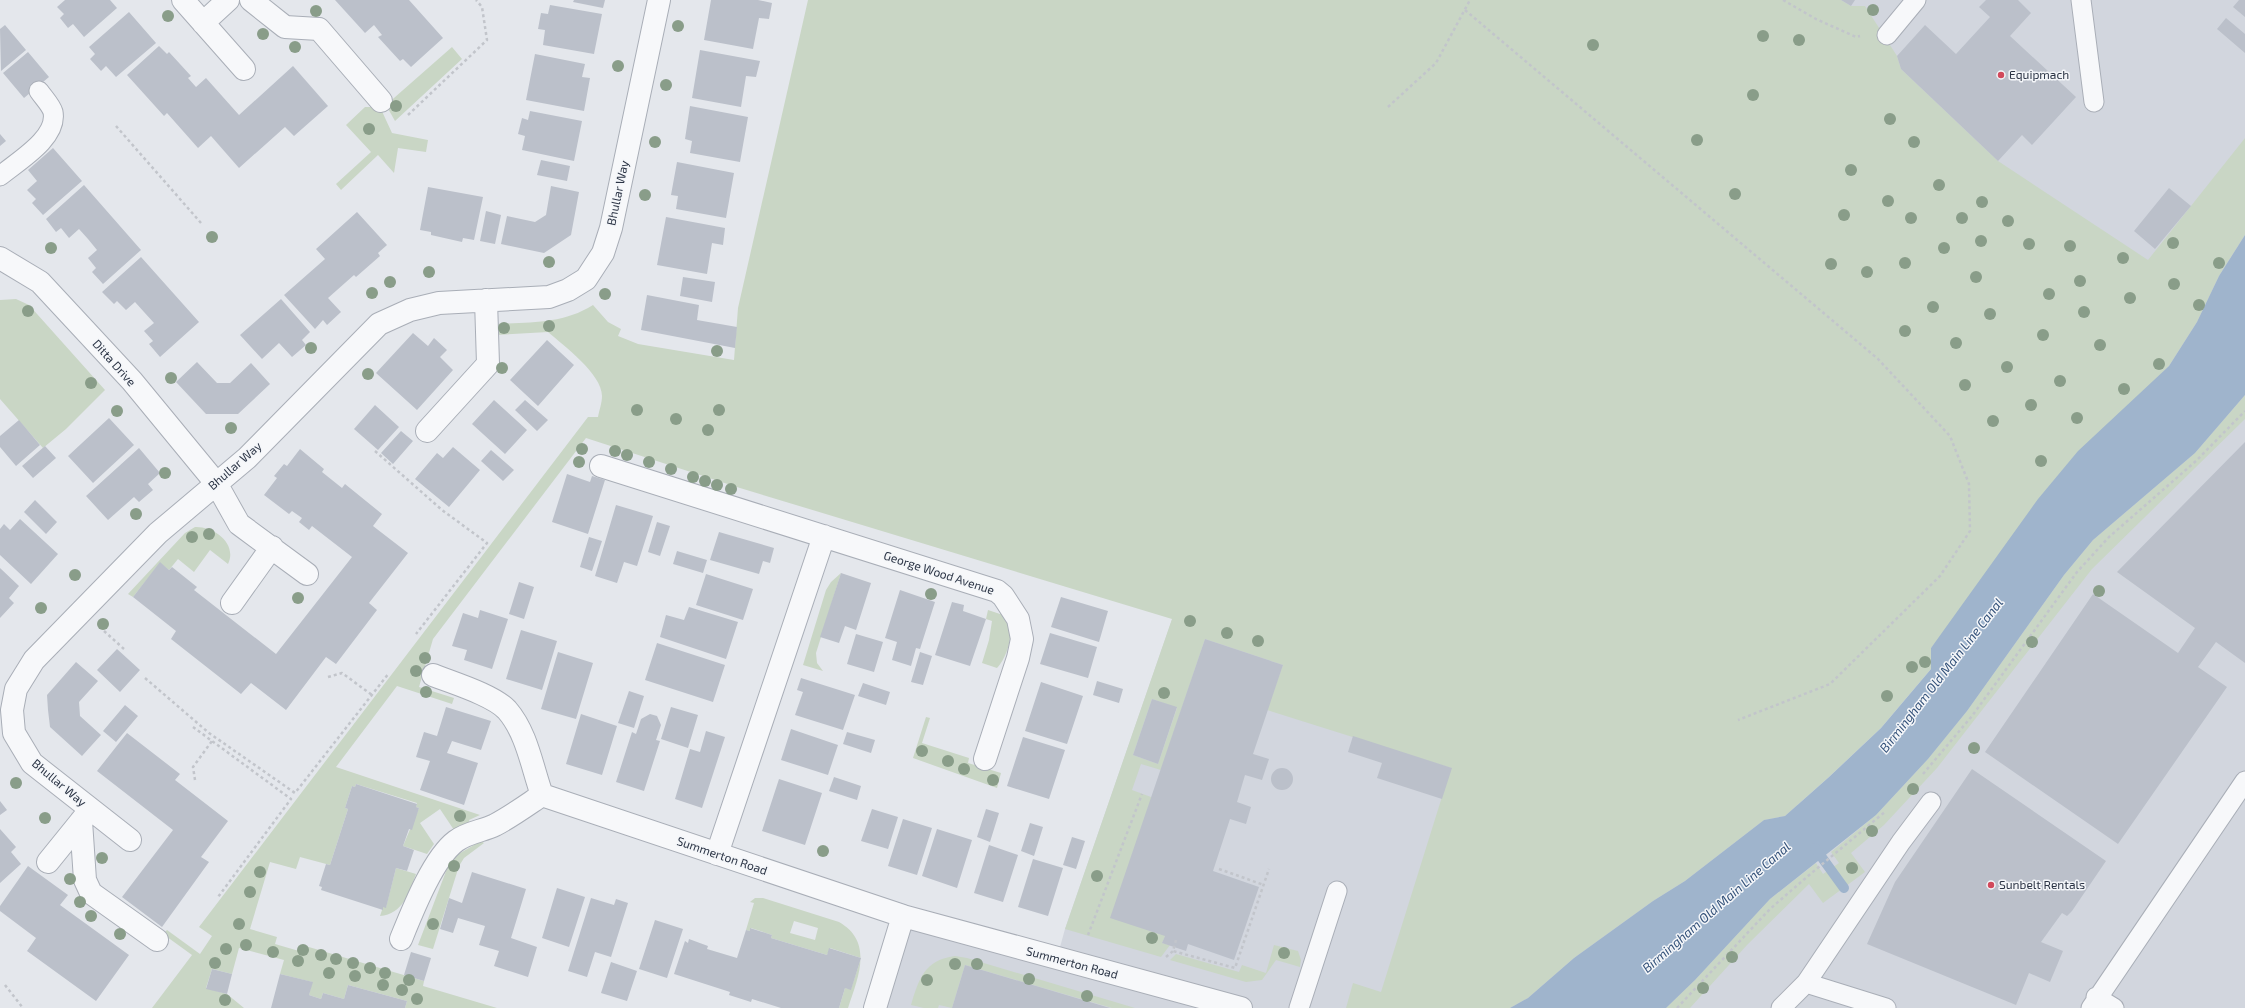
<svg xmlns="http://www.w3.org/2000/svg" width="2245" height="1008" font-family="'Exo 2',sans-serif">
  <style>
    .built { fill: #d2d6de }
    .green { fill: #c9d6c5; fill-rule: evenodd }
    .water { fill: #9fb4cc }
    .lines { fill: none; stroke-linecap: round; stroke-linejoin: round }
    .stream { stroke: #9fb4cc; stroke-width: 10 }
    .building { fill: #bbc0ca }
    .service-casing { stroke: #a9aeb7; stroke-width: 21 }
    .minor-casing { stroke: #a9aeb7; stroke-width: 24 }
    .path { stroke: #c2c5cb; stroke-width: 2.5; stroke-dasharray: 3 3; stroke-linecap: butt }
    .service { stroke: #f7f8fa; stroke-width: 19 }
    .minor { stroke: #f7f8fa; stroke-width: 22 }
    .tree { fill: #899d89 }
    .poi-dot { fill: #d1495b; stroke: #f4f6f9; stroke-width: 1.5 }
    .labels { text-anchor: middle; stroke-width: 3; stroke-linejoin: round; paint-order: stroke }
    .poi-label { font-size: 12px; fill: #2b3445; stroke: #f4f6f9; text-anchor: start }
    .street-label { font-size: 12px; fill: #2b3445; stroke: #f4f6f9 }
    .water-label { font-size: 13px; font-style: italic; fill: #34527a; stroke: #f4f6f9 }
  </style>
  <rect width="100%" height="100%" fill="#e4e7ec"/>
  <!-- built -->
  <path class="built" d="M1489 0H2245V1008H875L903 916 1057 958 1065 929 1175 611 1785 795 1817 820 2066 516 2035 493Z"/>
  <!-- green -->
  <path class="green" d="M808 0H1841L1851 6H1865L1897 56 1901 69 1998 161 2148 260 2245 138V235L2219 276 2197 322 2169 366 2137 397 1931 648V669L1881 728 1829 777 1785 816 1764 820 1685 881 1653 901 1574 958 1528 998 1510 1008H1346L1353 983 1381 992 1451 768 1267 710 1283 665 1205 639 1161 770 1141 764 1132 790 1151 797 1165 936 1162 943 1170 945 1161 957 1065 929 1172 619 740 488 586 438 433 639 419 687 454 698 452 704 397 686 336 767 480 815 469 820 470 824 454 830 440 809 420 823 434 844 427 854 403 846 419 808 416 807 417 803 356 784 355 787 352 786 345 808 348 809 330 865 300 857 296 869 270 862 250 929 277 937 275 944 299 951 302 945 424 981 423 986 497 1008H405L407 1001 348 985 344 999 323 993 321 999 309 995 312 982 280 974 284 960 239 948 232 974 212 969 206 988 227 994 244 1008H152L192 955 163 934 167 930 200 954 212 936 199 927 588 417H598C599 411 602 403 602 396 602 374 564 346 548 332L497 335V324C531 322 563 324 593 305L608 322 621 329 618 336 638 344 734 360 738 308ZM1152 699 1177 708 1158 764 1133 755Z
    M452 47 462 59 395 121 386 105Z
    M365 107H380L392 133 428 140 426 152 398 148 394 173 378 155 341 190 336 184 371 152 346 125Z
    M16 299 29 305 105 390 66 429 43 448 0 399V300Z
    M2245 395V419L2092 569 1937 768 1884 825 1851 853 1865 872 1823 903 1809 884 1747 945 1690 1008H1666L1695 980 1770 899 1816 863 1823 874 1839 863 1831 852 1876 815 1928 759 1967 711 2064 575 2093 540 2195 453Z
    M195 527C213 526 238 543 228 564L210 550 194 572 178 559 169 570 160 563 133 597 128 594 185 533Z
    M841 573 816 653 817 663 823 671 803 665 826 590 831 582Z
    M988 610 1000 614 1002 610C1004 613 1008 617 1009 620 1014 634 1007 658 997 668L982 663 989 640 992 621 986 619Z
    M926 717 930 718 922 743 969 758 968 763 1001 773 997 788 913 758Z
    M481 841 484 843 464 858 459 866 433 949 418 945 448 866 455 856Z
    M396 868 416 874C409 893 403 914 380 916L383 907H386Z
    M755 898H763L839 922C874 942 858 978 848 1008H839L845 988 851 989 861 958 830 948 827 955 771 938 772 935 751 928 750 931 746 930 754 903 750 902ZM794 921 818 928 815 940 790 933Z
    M1274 945 1298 951 1301 960 1300 967 1276 960 1262 980 1246 982 1170 960 1176 954 1239 972 1242 965 1266 973Z
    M955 956 967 958 1135 1008H1112L965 965 952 1008 939 1005 938 1008H924L911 1005C919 979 924 960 955 956Z"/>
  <!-- water -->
  <path class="water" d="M2245 235V395L2195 453 2093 540 2064 575 1967 711 1928 759 1876 815 1770 899 1695 980 1666 1008H1510L1528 998 1574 958 1653 901 1685 881 1764 820 1785 816 1829 777 1881 728 1931 669V648L2038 499 2078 451 2169 366 2197 322 2219 276Z"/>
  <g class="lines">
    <!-- stream -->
    <path class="stream" d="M1815 848 1844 888"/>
  </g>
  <!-- building -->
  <path class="building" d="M65 0H110L117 8 84 37 73 24 68 28 60 18 64 14 57 7Z
    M335 0H409L443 38 411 67 403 59 400 61 378 37 382 35 374 25 365 33Z
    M574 0H605L603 8 573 2Z
    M711 0H758L772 3 769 19 759 18 753 49 704 40Z
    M1841 0H1855L1851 6Z
    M1986 0H2018L2031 13 2010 36 2076 97 2032 145 2022 135 1998 161 1901 69 1897 56 1925 25 1956 54 1990 17 1979 7Z
    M2239 0H2245V17L2233 7Z
    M550 5 602 14 594 54 543 45 545 30 538 29 541 13 548 14Z
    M129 12 156 43 116 77 106 66 101 71 90 59 95 54 89 47Z
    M2226 18 2245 34V53L2217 29Z
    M5 25 26 50 1 71 0 29Z
    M159 46 167 54 169 52 191 76 188 78 196 87 206 78 239 115 293 66 328 106 294 136 285 127 239 168 211 136 198 148 167 113 164 116 127 75Z
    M700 50 760 61 756 77 746 76 741 107 692 98Z
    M28 52 49 77 24 98 3 73Z
    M535 54 585 64 582 77 590 78 584 111 526 100Z
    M690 106 748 117 740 162 690 153 692 141 685 139Z
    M530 111 582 121 574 161 522 150 525 136 518 134 522 118 528 120Z
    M0 134 6 141 0 146Z
    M53 148 82 181 43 215 32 203 36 199 27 190 37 181 28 170Z
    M541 160 570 166 567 181 537 175Z
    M677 162 734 173 726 218 676 209 678 196 671 195Z
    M84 185 141 250 103 284 92 272 96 268 88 258 97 250 88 239 79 229 69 238 61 228 56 232 46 219Z
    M551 186 579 192 571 235 544 253 501 244 507 216 535 222 546 215Z
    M428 187 483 197 474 240 463 238 462 242 431 235V232L420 230Z
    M2169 188 2191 206 2155 249 2134 231Z
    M486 211 501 215 495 244 480 241Z
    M357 212 387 245 378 253 380 256 356 277 354 275 328 298 341 312 327 325 323 320 315 329 284 295 325 259 316 249Z
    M666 217 725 228 723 245 712 243 707 274 657 265Z
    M141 257 199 322 160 357 149 344 153 341 144 331 154 323 144 312 135 302 126 310 117 301 114 304 102 292Z
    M683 277 715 282 712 302 680 296Z
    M647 295 699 305 697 320 737 327 735 348 641 330Z
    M281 299 310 332 302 340 306 345 292 357 279 343 262 359 240 335Z
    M413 333 428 346 434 338 447 350 440 357 453 370 417 410 376 373Z
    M547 340 574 365 538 406 510 380Z
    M197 362 217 383H230L251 363 270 384 238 414H206L176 382Z
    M494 400 527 430 505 454 472 424Z
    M525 400 548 420 537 431 515 410Z
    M375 405 399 427 378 450 354 429Z
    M109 418 134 445 93 483 68 456Z
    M19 420 40 445 16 466 0 447V436Z
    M401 431 413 441 393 464 381 453Z
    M2245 442V663L2216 642 2198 667 2227 687 2118 844 1985 752 2093 594 2178 653 2195 628 2117 572Z
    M45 446 56 458 33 478 22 466Z
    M453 447 480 470 449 507 415 479 437 453 443 458Z
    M139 448 160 473 148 484 153 490 139 502 134 497 108 520 86 496Z
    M300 449 324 469 322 472 342 488 345 484 382 514 373 526 408 553 369 603 377 610 336 664 326 657 286 710 251 683 241 694 171 639 176 631 133 597 160 562 169 570 172 567 197 587 194 590 276 654 352 557 312 526 309 530 299 522 302 518 292 511 289 514 264 495 277 478 274 476 284 464 287 466Z
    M491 450 514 470 503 481 481 461Z
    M567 474 590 482 592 476 605 480 588 534 552 522Z
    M35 500 57 522 46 534 24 512Z
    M616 505 653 516 637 566 624 562 617 583 595 576Z
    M20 519 58 554 31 584 0 555V529L4 524 10 530Z
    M657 522 670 526 660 556 648 552Z
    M719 532 774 548 770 563 763 561 759 574 710 560Z
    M589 537 602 541 592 571 580 567Z
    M677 551 707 560 703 573 673 564Z
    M0 568 19 586 9 598 14 603 0 618Z
    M841 573 871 583 856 630 845 626 839 643 820 637Z
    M706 574 753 589 743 620 696 605Z
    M519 582 534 587 524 619 509 614Z
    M900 590 935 602 920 649 916 648 911 666 892 660 897 642 885 638Z
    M1061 597 1108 611 1099 642 1051 627Z
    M952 602 964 605 963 611 986 619 970 666 935 655Z
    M689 607 738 622 726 659 660 637 666 615 684 620Z
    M480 610 508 619 492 669 464 660 467 650 452 646 463 613 478 618Z
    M521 630 557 641 542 690 506 679Z
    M1050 633 1097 647 1088 678 1040 664Z
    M856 634 883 642 874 672 847 664Z
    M1205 639 1283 665 1253 754 1269 759 1262 780 1245 775 1237 802 1251 807 1246 824 1230 819 1213 871 1259 887 1234 960 1188 944 1186 951 1162 943 1165 936 1110 918Z
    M657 643 725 665 713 702 645 680Z
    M117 649 140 670 120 692 97 670Z
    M558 652 593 663 576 719 541 709Z
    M920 652 932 656 923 685 911 682Z
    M76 662 98 681 79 702 80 716 101 735 82 756 50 727 48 710 47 695Z
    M801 678 855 695 843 730 795 715 803 692 797 690Z
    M1097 681 1123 689 1119 703 1093 695Z
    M1041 682 1083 696 1067 744 1025 731Z
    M863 683 890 692 886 705 858 696Z
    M629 691 644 696 634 728 618 723Z
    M1152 699 1177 707 1158 764 1133 755Z
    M125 705 138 716 116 742 103 731Z
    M446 707 491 721 481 750 452 741 447 753 478 763 464 805 420 790 430 761 416 757 424 732 437 736Z
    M671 707 698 715 688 748 661 739Z
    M581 714 617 726 602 775 566 764Z
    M650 714 657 716 661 725 656 740 660 741 644 791 616 782 632 732 636 734 641 719Z
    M791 729 838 745 828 775 781 760Z
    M706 731 725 737 702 808 675 799 690 749 700 752Z
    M847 732 875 740 871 753 843 744Z
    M127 733 180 774 175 780 228 821 201 857 209 862 162 927 122 897 173 830 97 771Z
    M1353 736 1452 768 1442 799 1377 778 1382 763 1348 752Z
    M1023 737 1065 750 1049 799 1007 786Z
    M1271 779a11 11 0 1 1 22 0a11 11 0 1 1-22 0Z
    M1972 769 2106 861 2072 911 2067 916 2062 913 2041 942 2063 951 2050 982 2029 973 2016 1005 1867 944 1895 882Z
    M834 777 861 786 857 800 829 791Z
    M779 779 822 793 805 845 762 831Z
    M356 784 417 804 416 807 419 808 412 830 409 829 403 846 414 850 407 871 396 868 386 908 383 907V910L321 890 322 887 319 886 326 864 330 865 348 809 345 808 352 786 355 787Z
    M0 801 7 810 0 815Z
    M872 809 898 817 888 849 861 841Z
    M986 809 999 813 990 842 977 837Z
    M903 819 932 828 917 875 888 866Z
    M1030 823 1043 827 1034 856 1021 851Z
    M0 829 16 847 11 852 21 864 0 883Z
    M937 829 972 840 957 888 922 876Z
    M1072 837 1085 841 1076 869 1063 865Z
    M989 845 1018 855 1003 902 974 893Z
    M1033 859 1063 868 1048 916 1018 907Z
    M28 866 68 895 60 905 129 955 96 1001 27 951 36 938 0 911V906Z
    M472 872 526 889 511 938 537 947 528 977 494 966 499 951 479 945 485 926 458 918 453 933 440 929 449 898 462 903Z
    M557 888 585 897 569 947 542 938Z
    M591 898 614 905 616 899 628 903 611 957 595 952 587 977 568 971Z
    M655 920 683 929 667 978 639 969Z
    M750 928 772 935 771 938 827 955 829 948 861 958 851 990 845 988 839 1008H781L752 999 751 1002 729 995 730 992 727 991 674 974 685 941 688 943 689 939 708 946 707 949 737 958 746 930 750 931Z
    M411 952 431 958 424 981 404 975Z
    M611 962 637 971 627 1001 601 993Z
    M965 965 1110 1008H952Z
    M212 969 232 974 227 994 206 989Z
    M280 974 313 982 309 995 321 999 323 993 344 999 348 985 407 1001 405 1008H271Z"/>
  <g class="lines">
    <!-- service casing -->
    <g class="service-casing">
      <path id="service" d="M2081 0 2094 102
        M1887 35 1916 0
        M0 176C18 161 58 138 53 112 51 105 43 97 39 91
        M1806 983 1886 1008
        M2096 997 2114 1008
        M1299 1008 1337 891
        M1781 1008 1806 983 1901 842 1931 802
        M2091 1008 2245 781"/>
    </g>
    <!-- minor casing -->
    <g class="minor-casing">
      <path id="minor" d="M183 0 244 69
        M251 0 285 27 319 29 381 101
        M203 23 228 0
        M0 258 40 282 132 381 216 483 239 524 307 574
        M427 431 488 364 486 300
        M601 466 997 591 1003 596 1018 619 1022 639 1018 658 985 759
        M232 603 272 547
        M542 795 903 916
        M81 821 85 880 91 893 157 940
        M130 840 32 763 14 733 12 710 16 689 34 660 158 533 247 458 379 324 410 310 439 303 549 297 568 290 586 279 603 253 611 228 659 0
        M717 854 824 536
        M48 862 86 815
        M401 939C412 912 433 858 456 841 468 832 483 831 495 825 512 816 527 805 542 795 532 767 527 733 507 710 493 695 453 683 433 675
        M875 1008 903 916 1241 1008"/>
    </g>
    <!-- path -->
    <path class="path" d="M1783 0 1816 19 1856 37 1860 36
      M1465 10 1878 359 1950 436 1969 484 1970 531 1940 576 1830 684 1738 720
      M1388 107 1436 63 1470 0
      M408 115 487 40 482 7 476 0
      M116 126 201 223
      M375 451 442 510 487 543 416 634
      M104 631 124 649
      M328 677 342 673 372 695
      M145 678 209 733 295 793 389 673
      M193 727 291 799 218 897
      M1923 774 1972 716 2077 572 2109 537 2196 461 2245 411
      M195 780 193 767 212 741
      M1219 869 1264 885
      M1088 935 1142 794
      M1176 940 1173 951 1235 968 1269 869
      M1166 957 1173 951
      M5 985 23 1008
      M1677 1008 1770 909 1808 876 1886 811"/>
    <!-- service -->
    <use href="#service" class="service"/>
    <!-- minor -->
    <use href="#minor" class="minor"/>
  </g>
  <!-- trees -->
  <g class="tree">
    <circle cx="1873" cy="10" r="6"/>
    <circle cx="316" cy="11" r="6"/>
    <circle cx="168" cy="16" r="6"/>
    <circle cx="678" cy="26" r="6"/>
    <circle cx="263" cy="34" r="6"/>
    <circle cx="1763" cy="36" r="6"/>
    <circle cx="1799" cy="40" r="6"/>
    <circle cx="1593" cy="45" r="6"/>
    <circle cx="295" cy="47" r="6"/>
    <circle cx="618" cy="66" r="6"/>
    <circle cx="666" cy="85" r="6"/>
    <circle cx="1753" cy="95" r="6"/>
    <circle cx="396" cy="106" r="6"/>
    <circle cx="1890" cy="119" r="6"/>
    <circle cx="369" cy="129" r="6"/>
    <circle cx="1697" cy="140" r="6"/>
    <circle cx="655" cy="142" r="6"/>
    <circle cx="1914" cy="142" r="6"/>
    <circle cx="1851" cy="170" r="6"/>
    <circle cx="1939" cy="185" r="6"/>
    <circle cx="1735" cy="194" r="6"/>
    <circle cx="645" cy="195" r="6"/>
    <circle cx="1888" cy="201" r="6"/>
    <circle cx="1982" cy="202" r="6"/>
    <circle cx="1844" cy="215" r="6"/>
    <circle cx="1911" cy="218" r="6"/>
    <circle cx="1962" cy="218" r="6"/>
    <circle cx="2008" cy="221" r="6"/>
    <circle cx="212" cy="237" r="6"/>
    <circle cx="1981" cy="241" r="6"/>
    <circle cx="2173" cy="243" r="6"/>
    <circle cx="2029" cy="244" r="6"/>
    <circle cx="2070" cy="246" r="6"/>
    <circle cx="51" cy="248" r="6"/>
    <circle cx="1944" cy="248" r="6"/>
    <circle cx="2123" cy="258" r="6"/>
    <circle cx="549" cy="262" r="6"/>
    <circle cx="1905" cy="263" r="6"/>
    <circle cx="2219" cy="263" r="6"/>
    <circle cx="1831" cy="264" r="6"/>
    <circle cx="429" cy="272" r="6"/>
    <circle cx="1867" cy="272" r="6"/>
    <circle cx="1976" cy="277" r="6"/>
    <circle cx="2080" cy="281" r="6"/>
    <circle cx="390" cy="282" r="6"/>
    <circle cx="2174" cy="284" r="6"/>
    <circle cx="372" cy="293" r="6"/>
    <circle cx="605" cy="294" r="6"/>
    <circle cx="2049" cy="294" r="6"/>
    <circle cx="2130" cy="298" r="6"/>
    <circle cx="2199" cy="305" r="6"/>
    <circle cx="1933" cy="307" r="6"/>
    <circle cx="28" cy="311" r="6"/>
    <circle cx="2084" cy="312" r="6"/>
    <circle cx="1990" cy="314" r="6"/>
    <circle cx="549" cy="326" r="6"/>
    <circle cx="504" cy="328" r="6"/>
    <circle cx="1905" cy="331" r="6"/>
    <circle cx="2043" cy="335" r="6"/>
    <circle cx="1956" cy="343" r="6"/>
    <circle cx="2100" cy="345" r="6"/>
    <circle cx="311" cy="348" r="6"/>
    <circle cx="717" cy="351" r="6"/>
    <circle cx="2159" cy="364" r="6"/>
    <circle cx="2007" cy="367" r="6"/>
    <circle cx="502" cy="368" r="6"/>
    <circle cx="368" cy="374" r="6"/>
    <circle cx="171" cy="378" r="6"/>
    <circle cx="2060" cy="381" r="6"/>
    <circle cx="91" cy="383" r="6"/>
    <circle cx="1965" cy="385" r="6"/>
    <circle cx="2124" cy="389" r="6"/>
    <circle cx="2031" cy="405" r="6"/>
    <circle cx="637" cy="410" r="6"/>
    <circle cx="719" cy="410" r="6"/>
    <circle cx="117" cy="411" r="6"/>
    <circle cx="2077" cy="418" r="6"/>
    <circle cx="676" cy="419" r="6"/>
    <circle cx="1993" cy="421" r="6"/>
    <circle cx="231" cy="428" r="6"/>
    <circle cx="708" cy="430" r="6"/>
    <circle cx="582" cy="449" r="6"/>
    <circle cx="615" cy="451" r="6"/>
    <circle cx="627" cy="455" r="6"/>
    <circle cx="2041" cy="461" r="6"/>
    <circle cx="579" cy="462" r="6"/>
    <circle cx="649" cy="462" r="6"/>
    <circle cx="671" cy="469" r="6"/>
    <circle cx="165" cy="473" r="6"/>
    <circle cx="693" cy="477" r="6"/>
    <circle cx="705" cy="481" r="6"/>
    <circle cx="717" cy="485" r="6"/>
    <circle cx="731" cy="489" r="6"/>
    <circle cx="136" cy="514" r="6"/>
    <circle cx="209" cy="534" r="6"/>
    <circle cx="192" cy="537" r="6"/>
    <circle cx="75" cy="575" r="6"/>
    <circle cx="2099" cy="591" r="6"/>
    <circle cx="931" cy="594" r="6"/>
    <circle cx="298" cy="598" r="6"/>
    <circle cx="41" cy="608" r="6"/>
    <circle cx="1190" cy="621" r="6"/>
    <circle cx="103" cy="624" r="6"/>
    <circle cx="1227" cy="633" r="6"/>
    <circle cx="1258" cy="641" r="6"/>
    <circle cx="2032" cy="642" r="6"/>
    <circle cx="425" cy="658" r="6"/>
    <circle cx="1925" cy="662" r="6"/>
    <circle cx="1912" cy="667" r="6"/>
    <circle cx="416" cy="671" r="6"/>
    <circle cx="426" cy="692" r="6"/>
    <circle cx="1164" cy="693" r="6"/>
    <circle cx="1887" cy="696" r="6"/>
    <circle cx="1974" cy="748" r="6"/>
    <circle cx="922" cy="751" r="6"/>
    <circle cx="948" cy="761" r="6"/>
    <circle cx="964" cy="769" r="6"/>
    <circle cx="993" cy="780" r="6"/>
    <circle cx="16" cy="783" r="6"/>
    <circle cx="1913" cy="789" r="6"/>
    <circle cx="460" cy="816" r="6"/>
    <circle cx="45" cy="818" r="6"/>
    <circle cx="1872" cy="831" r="6"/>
    <circle cx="823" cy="851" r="6"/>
    <circle cx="102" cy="858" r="6"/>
    <circle cx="454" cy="866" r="6"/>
    <circle cx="1852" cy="868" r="6"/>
    <circle cx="260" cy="872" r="6"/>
    <circle cx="1097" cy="876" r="6"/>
    <circle cx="70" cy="879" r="6"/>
    <circle cx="250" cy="892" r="6"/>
    <circle cx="80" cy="902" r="6"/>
    <circle cx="91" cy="916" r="6"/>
    <circle cx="239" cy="924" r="6"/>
    <circle cx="433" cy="924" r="6"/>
    <circle cx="120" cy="934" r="6"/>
    <circle cx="1152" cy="938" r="6"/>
    <circle cx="246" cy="945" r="6"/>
    <circle cx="226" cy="949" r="6"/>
    <circle cx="303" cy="950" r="6"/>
    <circle cx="273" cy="952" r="6"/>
    <circle cx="1284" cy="953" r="6"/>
    <circle cx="321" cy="955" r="6"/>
    <circle cx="1732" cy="957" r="6"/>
    <circle cx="336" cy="959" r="6"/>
    <circle cx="298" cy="961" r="6"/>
    <circle cx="215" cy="963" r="6"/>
    <circle cx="353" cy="963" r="6"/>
    <circle cx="955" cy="964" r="6"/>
    <circle cx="977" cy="964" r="6"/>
    <circle cx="370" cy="968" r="6"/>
    <circle cx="329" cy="973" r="6"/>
    <circle cx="385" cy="973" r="6"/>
    <circle cx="355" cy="976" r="6"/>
    <circle cx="1029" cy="979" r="6"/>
    <circle cx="409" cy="980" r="6"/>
    <circle cx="927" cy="980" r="6"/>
    <circle cx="383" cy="985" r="6"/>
    <circle cx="1703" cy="988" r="6"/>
    <circle cx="402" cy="990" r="6"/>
    <circle cx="1087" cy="996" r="6"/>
    <circle cx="417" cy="999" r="6"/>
    <circle cx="225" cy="1000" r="6"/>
  </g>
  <!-- markers -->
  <g class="poi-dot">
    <circle cx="2001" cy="75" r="4"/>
    <circle cx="1991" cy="885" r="4"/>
  </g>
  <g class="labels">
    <!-- poi labels -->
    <g class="poi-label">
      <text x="2009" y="79">Equipmach</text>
      <text x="1999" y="889">Sunbelt Rentals</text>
    </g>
    <!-- street labels -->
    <g class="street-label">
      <text transform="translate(618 193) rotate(-78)" y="4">Bhullar Way</text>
      <text transform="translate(114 363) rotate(48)" y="4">Ditta Drive</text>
      <text transform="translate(235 466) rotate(-41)" y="4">Bhullar Way</text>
      <text transform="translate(939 573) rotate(18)" y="4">George Wood Avenue</text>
      <text transform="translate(59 783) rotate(40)" y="4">Bhullar Way</text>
      <text transform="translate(722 856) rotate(19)" y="4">Summerton Road</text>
      <text transform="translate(1072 963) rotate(15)" y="4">Summerton Road</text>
    </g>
    <!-- water labels -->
    <g class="water-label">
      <text transform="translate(1941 675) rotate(-52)" y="5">Birmingham Old Main Line Canal</text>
      <text transform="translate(1716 907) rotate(-41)" y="5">Birmingham Old Main Line Canal</text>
    </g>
  </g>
</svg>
